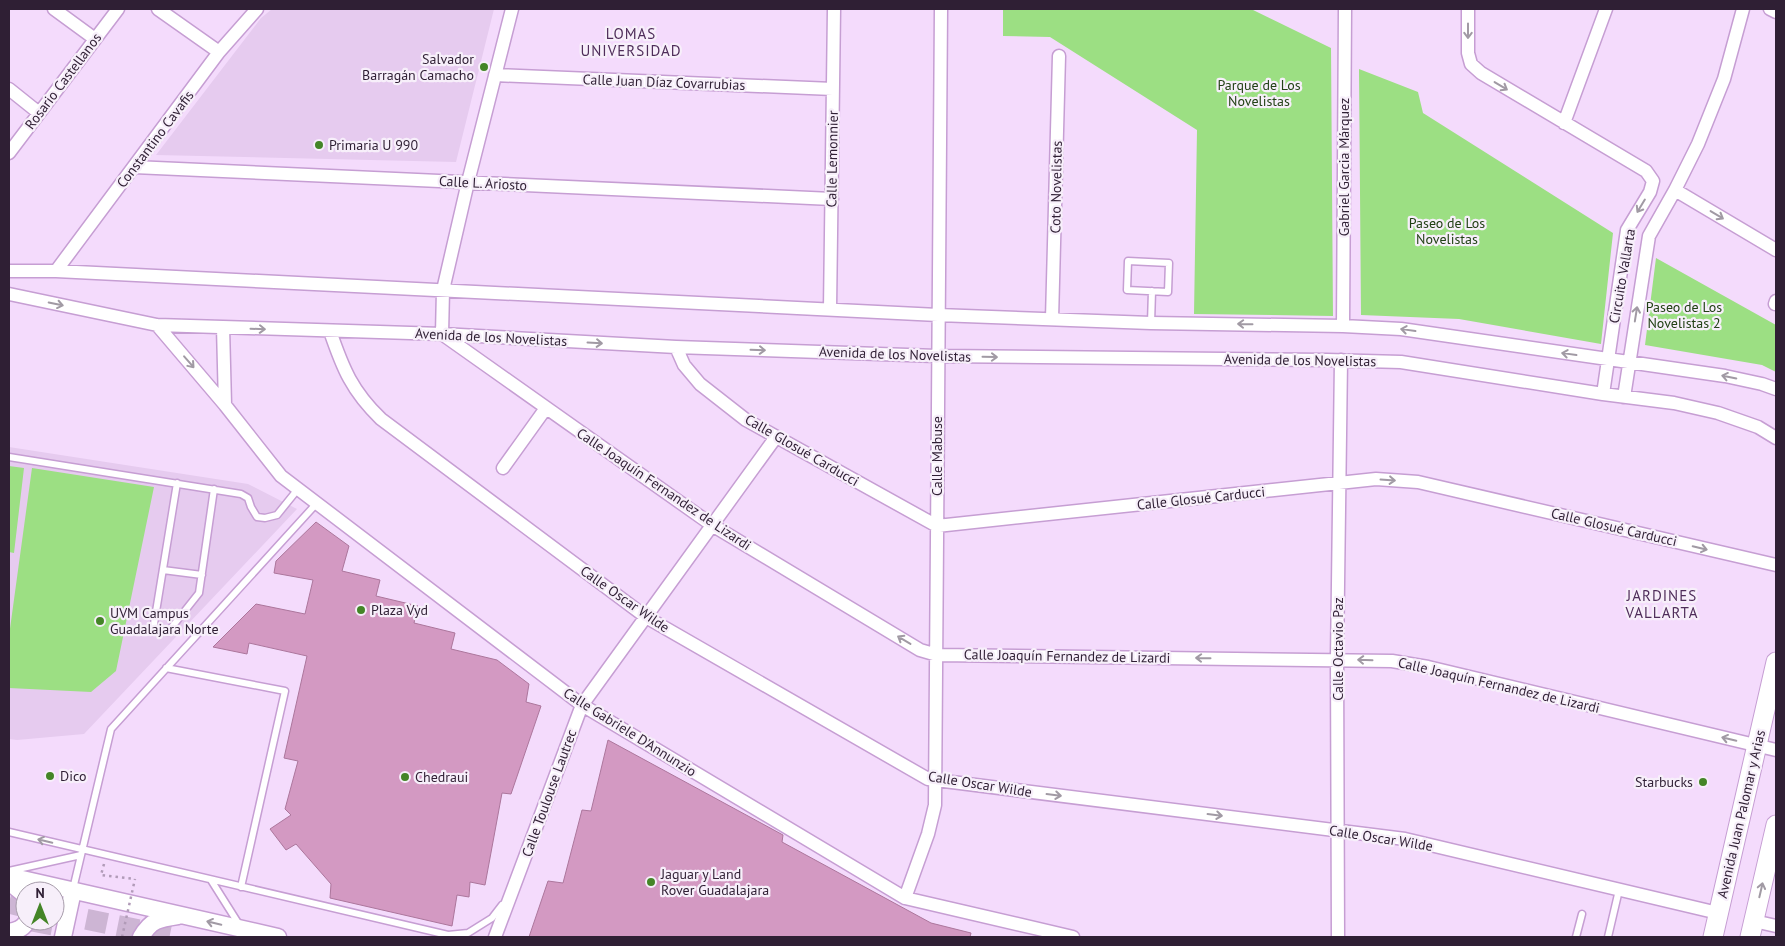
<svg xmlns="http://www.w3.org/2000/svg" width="1785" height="946" font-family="'PT Sans',sans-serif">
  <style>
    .built { fill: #e6cbef }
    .green { fill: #9cdf83 }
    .building { fill: #d399c2; stroke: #ac769c }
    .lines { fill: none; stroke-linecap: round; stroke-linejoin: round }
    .trunk-tunnel { stroke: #cdb5d4; stroke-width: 21; stroke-dasharray: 21 11; stroke-linecap: butt }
    .service-casing { stroke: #c69ed3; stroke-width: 9 }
    .minor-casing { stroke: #c69ed3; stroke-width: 15 }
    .tertiary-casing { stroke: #c69ed3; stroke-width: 19 }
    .secondary-casing { stroke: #c69ed3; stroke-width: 21 }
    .path { stroke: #b19bb8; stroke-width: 2.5; stroke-dasharray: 2.5 4; stroke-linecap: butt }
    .service { stroke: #fff; stroke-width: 6 }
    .minor { stroke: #fff; stroke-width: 12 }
    .tertiary { stroke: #fff; stroke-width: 16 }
    .secondary { stroke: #fff; stroke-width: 19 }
    .path-bridge { stroke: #b19bb8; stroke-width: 2.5; stroke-dasharray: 2.5 4; stroke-linecap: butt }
    .oneway { stroke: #a19aa4 }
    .poi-dot { fill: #448527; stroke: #f7effa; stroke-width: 2 }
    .labels { text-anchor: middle; stroke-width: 4.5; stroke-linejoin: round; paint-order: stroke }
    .poi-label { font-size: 14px; fill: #2f1f34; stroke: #f7effa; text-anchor: start }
    .street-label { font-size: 14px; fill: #2f1f34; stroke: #f7effa }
    .park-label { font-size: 14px; fill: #224115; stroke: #f7effa }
    .neighbourhood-label { font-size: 15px; letter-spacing: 1px; fill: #4f2d5a; stroke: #f7effa }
  </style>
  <rect width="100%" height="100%" fill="#f4dbfc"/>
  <!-- built -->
  <path class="built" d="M272 9H494L456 162 156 155 261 18Z
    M9 447 248 484 297 509 84 734 17 740 9 739Z"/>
  <!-- green -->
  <path class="green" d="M1003 9H1251L1331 48 1333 316 1194 314 1197 130 1050 37 1003 36Z
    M1359 69 1418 92 1423 113 1613 233 1601 344 1459 319 1361 315Z
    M1656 258 1776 325V372L1762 365 1645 345Z
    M9 466 24 468 14 553 9 552Z
    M32 468 154 487 116 671 91 692 9 688V636Z"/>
  <!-- building -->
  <path class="building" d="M316 522 349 546 342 571 380 580 376 596 418 606 414 623 455 633 451 649 497 660 529 684 526 702 541 706 511 794 502 793 485 885 470 882 469 897 457 895 452 926 330 898 331 884 296 844 286 850 270 829 291 815 285 809 298 761 284 758 307 656 249 643 247 654 213 647 256 604 305 614 313 580 274 573 276 561Z
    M608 740 783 835 782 842 931 923 971 933 970 937H529L548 881 563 883 582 810 591 811Z"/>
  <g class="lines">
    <!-- trunk-tunnel -->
    <path class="trunk-tunnel" d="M9 903 25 907
      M55 913 174 937
      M32 921 74 929"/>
    <!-- service casing -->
    <g class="service-casing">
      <path id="service" d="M1128 261 1169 263 1168 292 1127 290Z
        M1151 323 1152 291
        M9 457 241 494 248 498 251 507 257 517 265 518 277 515 298 489
        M177 483 153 630 168 632 199 593 214 489
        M163 570 202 575
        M166 668 285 691 241 887
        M9 832 448 935 468 933 492 918 502 905
        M9 871 81 855
        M211 880 240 926
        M73 889 111 729 317 503
        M1576 937 1582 914
        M1608 937 1619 890"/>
    </g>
    <!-- minor casing -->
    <g class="minor-casing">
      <path id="minor" d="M54 9 95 39
        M158 9 219 52
        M512 9 468 182 443 290 442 334 712 525 920 650 937 655 1392 661 1428 667 1776 750
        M1468 9V53L1471 64 1481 73 1646 171 1653 181 1650 192 1627 230 1603 394
        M1770 9 1776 12
        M495 75 833 89
        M9 89 39 113
        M1564 123 1606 9
        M9 153 118 9
        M134 167 832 199
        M1675 190 1776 250
        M9 271H56L938 315 1151 323 1343 326 1401 329 1725 376 1762 384 1776 389
        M56 271 219 52 257 9
        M9 294 157 325 442 334 676 347 937 356 1327 360 1401 362 1603 394 1674 403 1718 413 1758 427 1776 438
        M1775 304 1776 301
        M830 309 834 9
        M1052 319 1059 56
        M157 325 225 405 281 476 582 705 905 898 1073 937
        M1343 326 1345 9
        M223 327 225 405
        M330 331C343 369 352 391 381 419L646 617 928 779 1405 839 1718 913
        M676 347 684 365 700 384 746 420 937 526 1376 479 1418 482 1776 565
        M1624 397 1649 236 1675 190 1698 144 1724 79 1743 9
        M503 468 546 408
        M905 898 928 834 935 805 941 9
        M1754 921 1776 926
        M495 937 582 705 776 437
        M1338 937 1337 659 1341 360"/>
    </g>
    <!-- tertiary casing -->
    <g class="tertiary-casing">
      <path id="tertiary" d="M9 876 278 937
        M9 882 25 895
        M9 932C16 931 24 928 27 921
        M63 937 73 891
        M141 937C151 920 158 919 178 916"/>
    </g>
    <!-- secondary casing -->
    <g class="secondary-casing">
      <path id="secondary" d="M1713 937 1776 662
        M1750 937 1776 825"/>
    </g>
    <!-- path -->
    <path class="path" d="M104 864 101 875 135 879"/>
    <!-- service -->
    <use href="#service" class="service"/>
    <!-- minor -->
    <use href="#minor" class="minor"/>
    <!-- tertiary -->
    <use href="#tertiary" class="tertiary"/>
    <!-- secondary -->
    <use href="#secondary" class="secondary"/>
    <!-- path-bridge -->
    <path class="path-bridge" d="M122 937 135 879"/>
  </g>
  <!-- one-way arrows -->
  <defs><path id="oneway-shaft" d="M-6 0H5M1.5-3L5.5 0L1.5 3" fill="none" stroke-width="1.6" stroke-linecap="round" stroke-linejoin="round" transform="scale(1.25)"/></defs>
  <g class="oneway">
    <use href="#oneway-shaft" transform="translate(1468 31) rotate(90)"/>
    <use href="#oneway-shaft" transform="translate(1501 86) rotate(31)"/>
    <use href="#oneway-shaft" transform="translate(1641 206) rotate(121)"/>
    <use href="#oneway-shaft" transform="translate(1717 215) rotate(31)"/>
    <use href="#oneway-shaft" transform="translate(56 304) rotate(12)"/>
    <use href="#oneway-shaft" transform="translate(1636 314) rotate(-81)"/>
    <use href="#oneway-shaft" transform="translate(1245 324) rotate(-179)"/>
    <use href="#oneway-shaft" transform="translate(258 329) rotate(2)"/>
    <use href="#oneway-shaft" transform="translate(1408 330) rotate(-172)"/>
    <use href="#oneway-shaft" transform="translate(595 343) rotate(3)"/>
    <use href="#oneway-shaft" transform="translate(758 350) rotate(2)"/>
    <use href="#oneway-shaft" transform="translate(1569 354) rotate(-172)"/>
    <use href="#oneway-shaft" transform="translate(990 357) rotate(1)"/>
    <use href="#oneway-shaft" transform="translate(189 362) rotate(49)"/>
    <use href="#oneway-shaft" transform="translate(1729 377) rotate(-169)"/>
    <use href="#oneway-shaft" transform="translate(1388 480) rotate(4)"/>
    <use href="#oneway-shaft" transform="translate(1700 548) rotate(13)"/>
    <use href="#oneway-shaft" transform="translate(904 640) rotate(-149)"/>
    <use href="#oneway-shaft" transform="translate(1203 658) rotate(-179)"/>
    <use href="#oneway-shaft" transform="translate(1365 660) rotate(-178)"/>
    <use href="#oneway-shaft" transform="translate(1729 739) rotate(-167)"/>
    <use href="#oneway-shaft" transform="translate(1054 795) rotate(7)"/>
    <use href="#oneway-shaft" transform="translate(1215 815) rotate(7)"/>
    <use href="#oneway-shaft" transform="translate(45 841) rotate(-167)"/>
    <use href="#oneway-shaft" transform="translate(1761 890) rotate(-77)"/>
    <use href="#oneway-shaft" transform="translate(214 923) rotate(-167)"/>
  </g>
  <!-- markers -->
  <g class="poi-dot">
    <circle cx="484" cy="67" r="5"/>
    <circle cx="319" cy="145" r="5"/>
    <circle cx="361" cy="610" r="5"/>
    <circle cx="100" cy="621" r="5"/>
    <circle cx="50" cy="776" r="5"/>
    <circle cx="405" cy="777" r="5"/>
    <circle cx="1703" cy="782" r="5"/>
    <circle cx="651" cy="882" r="5"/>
  </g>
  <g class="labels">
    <!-- poi labels -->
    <g class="poi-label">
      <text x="474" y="64" text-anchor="end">Salvador<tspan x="474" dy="16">Barragán Camacho</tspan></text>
      <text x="329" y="150">Primaria U 990</text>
      <text x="371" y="615">Plaza Vyd</text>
      <text x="110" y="618">UVM Campus<tspan x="110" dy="16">Guadalajara Norte</tspan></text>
      <text x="60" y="781">Dico</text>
      <text x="415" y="782">Chedraui</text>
      <text x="1693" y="787" text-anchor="end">Starbucks</text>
      <text x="661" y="879">Jaguar y Land<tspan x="661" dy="16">Rover Guadalajara</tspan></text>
    </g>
    <!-- street labels -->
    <g class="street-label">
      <text transform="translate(63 81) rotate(-53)" y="5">Rosario Castellanos</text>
      <text transform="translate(664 82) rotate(2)" y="5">Calle Juan Díaz Covarrubias</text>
      <text transform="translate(155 139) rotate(-53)" y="5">Constantino Cavafis</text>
      <text transform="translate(832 159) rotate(-89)" y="5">Calle Lemonnier</text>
      <text transform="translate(1344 167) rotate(-90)" y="5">Gabriel Garcia Márquez</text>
      <text transform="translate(483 183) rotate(3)" y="5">Calle L. Ariosto</text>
      <text transform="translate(1056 187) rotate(-89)" y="5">Coto Novelistas</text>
      <text transform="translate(1622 276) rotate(-80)" y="5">Circuito Vallarta</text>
      <text transform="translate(491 337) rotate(3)" y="5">Avenida de los Novelistas</text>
      <text transform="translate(895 354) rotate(2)" y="5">Avenida de los Novelistas</text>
      <text transform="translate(1300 360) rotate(1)" y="5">Avenida de los Novelistas</text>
      <text transform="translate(802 450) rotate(30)" y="5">Calle Glosué Carducci</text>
      <text transform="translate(937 456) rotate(-90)" y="5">Calle Mabuse</text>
      <text transform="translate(664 489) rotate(34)" y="5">Calle Joaquín Fernandez de Lizardi</text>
      <text transform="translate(1201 498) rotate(-6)" y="5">Calle Glosué Carducci</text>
      <text transform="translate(1614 527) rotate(13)" y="5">Calle Glosué Carducci</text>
      <text transform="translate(625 599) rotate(35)" y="5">Calle Oscar Wilde</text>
      <text transform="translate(1338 649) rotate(-90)" y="5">Calle Octavio Paz</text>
      <text transform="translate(1067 656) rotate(1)" y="5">Calle Joaquín Fernandez de Lizardi</text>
      <text transform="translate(1499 685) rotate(13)" y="5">Calle Joaquín Fernandez de Lizardi</text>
      <text transform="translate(630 732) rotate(32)" y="5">Calle Gabriele D'Annunzio</text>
      <text transform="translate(980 784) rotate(9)" y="5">Calle Oscar Wilde</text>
      <text transform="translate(549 793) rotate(-70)" y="5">Calle Toulouse Lautrec</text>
      <text transform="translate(1741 814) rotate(-77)" y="5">Avenida Juan Palomar y Arias</text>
      <text transform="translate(1381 838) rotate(9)" y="5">Calle Oscar Wilde</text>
    </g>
    <!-- park labels -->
    <g class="park-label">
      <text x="1259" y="90">Parque de Los<tspan x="1259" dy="16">Novelistas</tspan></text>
      <text x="1447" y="228">Paseo de Los<tspan x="1447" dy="16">Novelistas</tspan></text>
      <text x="1684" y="312">Paseo de Los<tspan x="1684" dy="16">Novelistas 2</tspan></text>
    </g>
    <!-- neighbourhood labels -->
    <g class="neighbourhood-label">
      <text x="631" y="39">LOMAS<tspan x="631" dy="17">UNIVERSIDAD</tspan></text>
      <text x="1662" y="601">JARDINES<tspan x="1662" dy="17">VALLARTA</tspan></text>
    </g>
  </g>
  <!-- border -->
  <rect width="1785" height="946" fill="none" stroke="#2f1f34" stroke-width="20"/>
  <!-- north arrow -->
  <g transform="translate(40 906)"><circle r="24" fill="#f7effa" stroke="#a79cab"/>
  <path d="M0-4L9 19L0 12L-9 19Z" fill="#448527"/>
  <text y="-8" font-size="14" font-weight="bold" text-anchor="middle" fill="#2f1f34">N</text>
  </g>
</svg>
